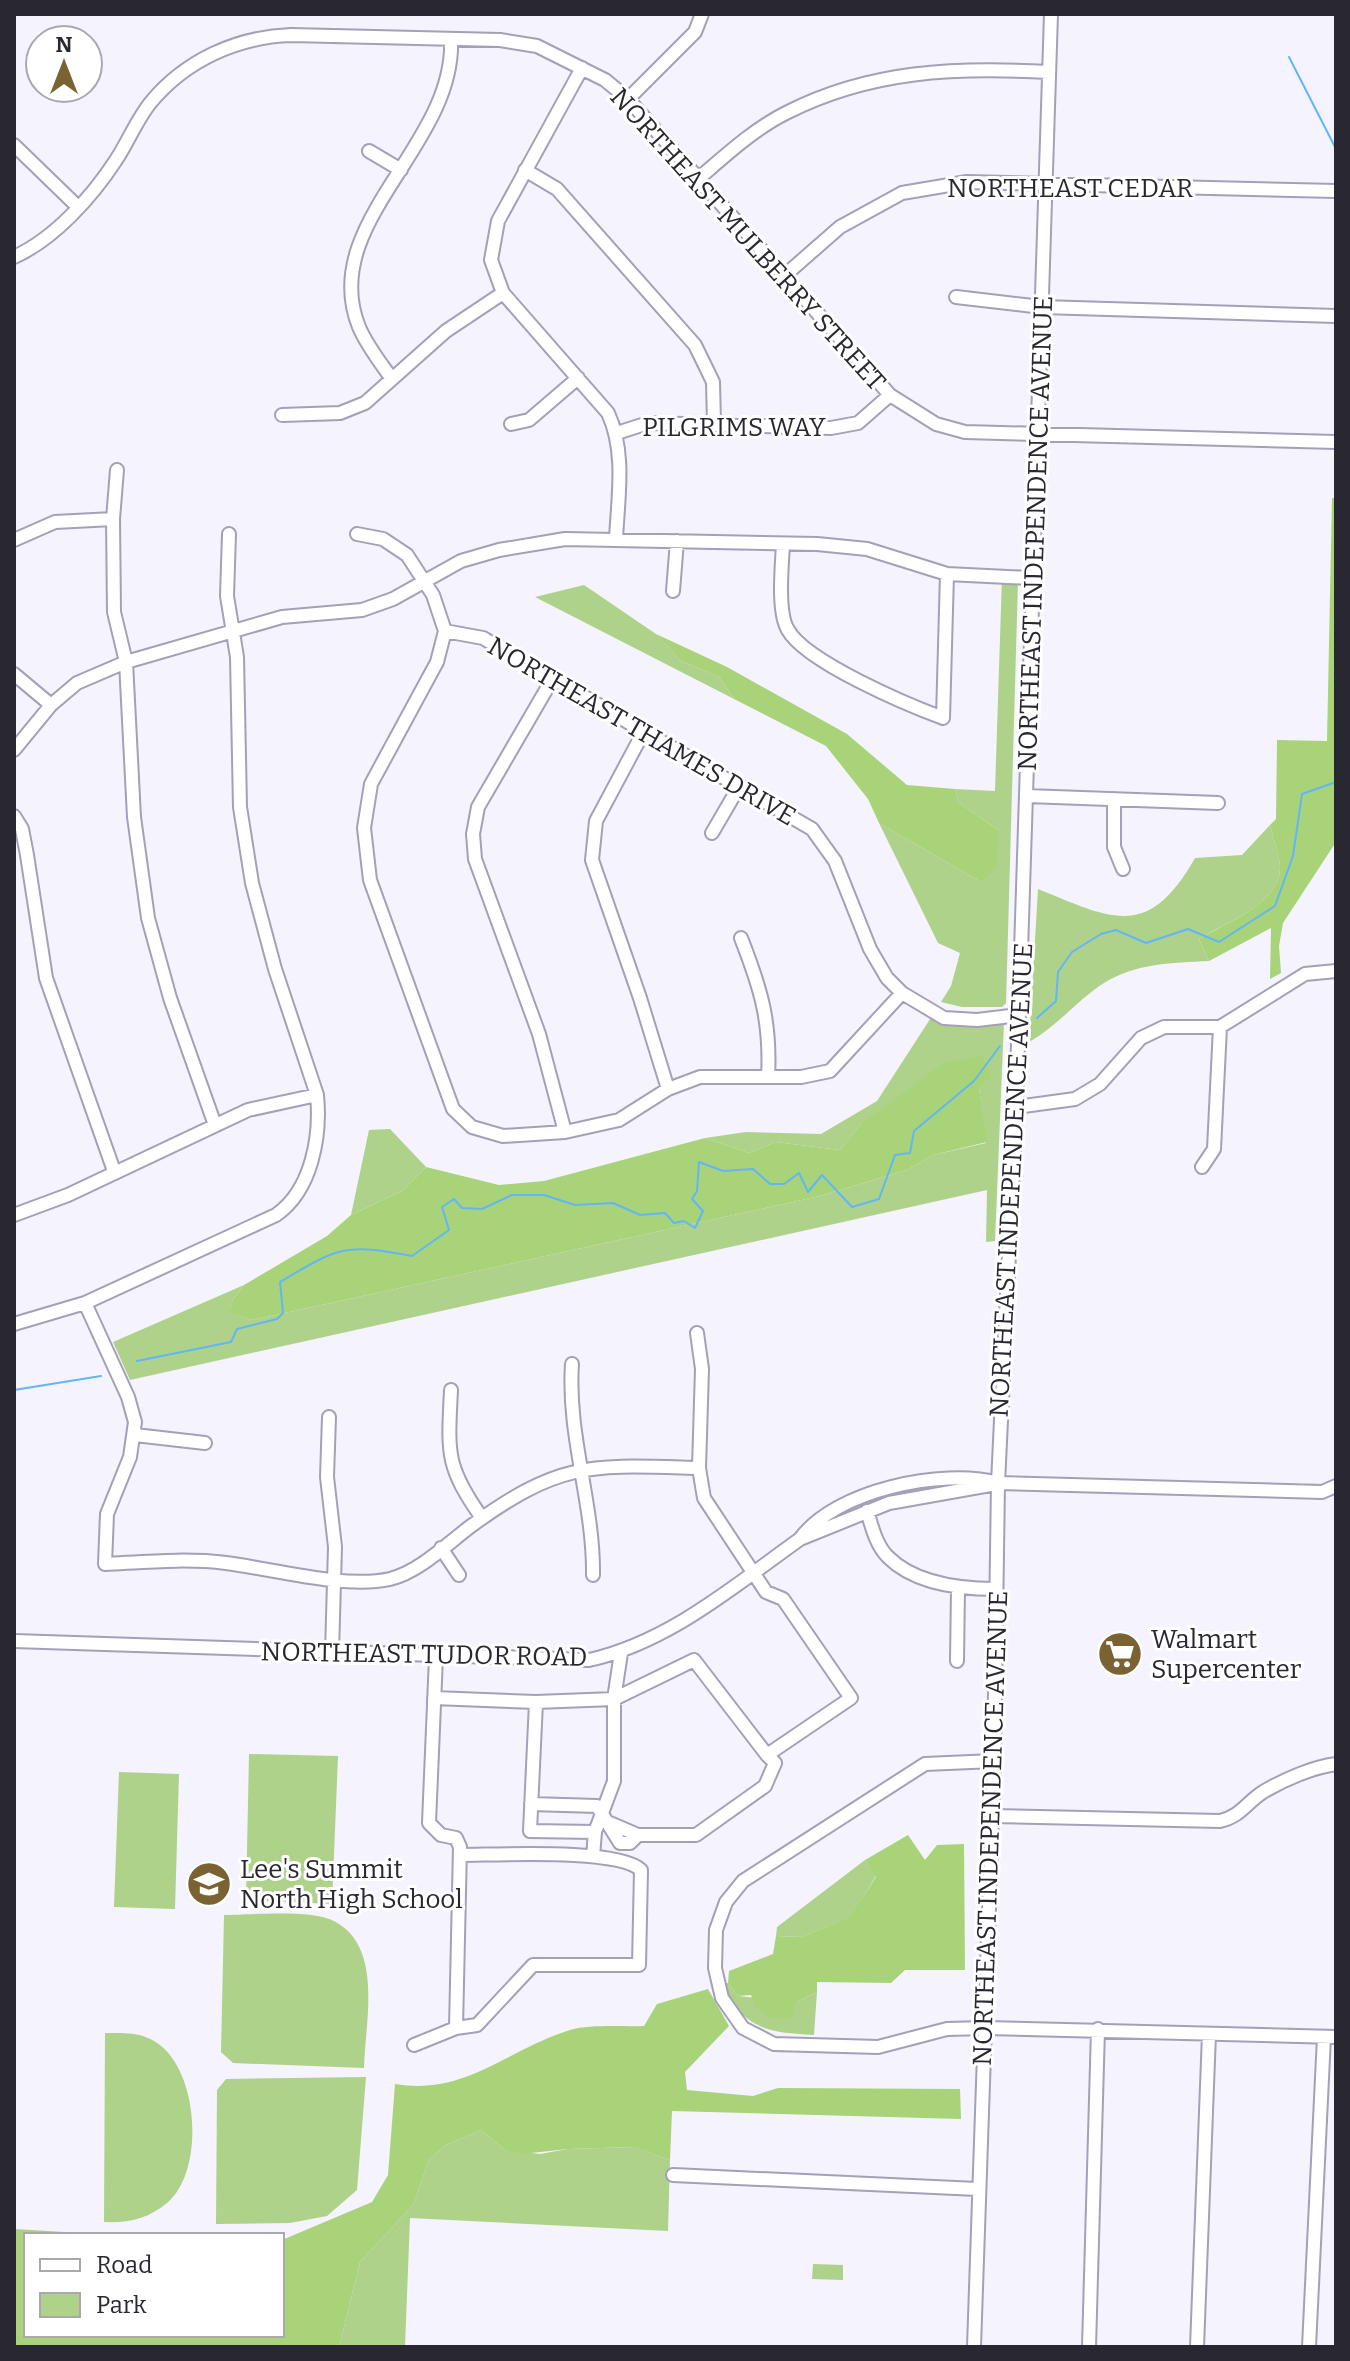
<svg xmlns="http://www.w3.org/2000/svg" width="1350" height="2361" font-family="Bitter,serif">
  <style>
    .green { fill: #aed289 }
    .forest { fill: #a8d379 }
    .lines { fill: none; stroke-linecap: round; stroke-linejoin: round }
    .stream { stroke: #62b6f8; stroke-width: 2 }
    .minor-casing { stroke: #a3a0b7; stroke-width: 16 }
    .minor { stroke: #fff; stroke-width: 12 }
    .labels { text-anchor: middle; stroke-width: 6; stroke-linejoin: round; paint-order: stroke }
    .street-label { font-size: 26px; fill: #292731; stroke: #fff }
    .poi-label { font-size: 26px; fill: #292731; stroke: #fff; text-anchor: start }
  </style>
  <rect width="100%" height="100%" fill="#f5f3fd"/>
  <!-- green -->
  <path class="green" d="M1002 577 1018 580 1006 1003 1002 1007H962L941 1002 951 986 960 953 938 943 879 823 981 882 998 830 958 802 955 789 995 791Z
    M584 585 656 634 681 661 719 677 734 699 535 597Z
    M1270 825C1273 838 1280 854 1280 867 1280 904 1225 923 1199 939L1209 961C1172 963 1136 963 1104 983 1077 1000 1058 1026 1029 1042L1038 889C1112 919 1148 941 1195 858L1242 855Z
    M934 1013 1004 1021 995 1241 986 1242 987 1190 130 1380 113 1342 244 1285 232 1301 231 1313 253 1320 820 1196 907 1170 933 1155 986 1143 979 1088 860 1125 840 1150 775 1142 749 1153 705 1138 746 1132 821 1134 877 1101Z
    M390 1129 426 1167 402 1191 351 1215 369 1130Z
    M249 1754 338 1756 332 1904 246 1900Z
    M119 1772 179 1774 175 1909 114 1907Z
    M865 1860 876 1876 851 1917 802 1937 776 1936 777 1927Z
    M224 1915C251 1915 311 1909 334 1921 384 1947 365 2022 364 2068L233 2063 221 2052Z
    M728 1983 738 1996 797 2002 817 1992 814 2035C767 2032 745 2030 722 1984Z
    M105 2033C119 2033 135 2032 148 2038 199 2058 207 2170 167 2203 148 2219 128 2223 104 2222Z
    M366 2077 357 2190 327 2216 290 2223 216 2224 217 2090 226 2079Z
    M481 2130 505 2150 540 2154 568 2149 635 2147 670 2160 668 2231 410 2218 405 2347H339L360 2262 413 2205 429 2160 444 2146Z
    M813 2264 843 2265V2280L812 2279Z"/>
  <!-- forest -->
  <path class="forest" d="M1332 498H1336V842L1283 923 1279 946 1281 973 1270 979 1271 928 1209 961 1199 939C1225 923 1279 904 1280 868 1280 854 1273 838 1270 825L1276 819 1277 740 1327 741Z
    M656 634 727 667 847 734 907 785 955 789 958 802 998 830 997 867 981 882 879 823 868 799 826 746 734 699 719 677 681 661Z
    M982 1056 991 1076 979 1088 987 1142 933 1155 907 1170 820 1196 253 1320 230 1313 232 1301 244 1285 327 1236 351 1215 402 1191 426 1167 499 1185 544 1181 705 1138 749 1153 775 1142 840 1150 860 1125 943 1063Z
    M908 1835 925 1860 937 1845 964 1844 965 1970H905L891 1983 817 1982V1992L797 2002 792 2017 772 2019 755 2007 751 1995 738 1996 728 1983 729 1971 773 1954 776 1936 802 1937 850 1917 876 1877 865 1860Z
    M708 1989 729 2026 685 2072 687 2090 753 2096 778 2088 960 2089 961 2119 672 2111 670 2160 634 2147 568 2149 522 2154 505 2150 481 2130 444 2146 429 2160 413 2205 360 2262 339 2347H14V2229L114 2235H26V2335H282V2240L372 2202 388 2175 395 2084C465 2096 508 2049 570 2030 592 2024 621 2027 644 2026L657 2004Z"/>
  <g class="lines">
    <!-- stream -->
    <path class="stream" d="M1289 57 1336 149
      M1037 1018 1056 1001 1058 972 1072 952 1101 934 1116 930 1146 943 1188 929 1219 942 1275 906 1293 856 1302 794 1336 782
      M137 1361 231 1342 237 1329 277 1319 283 1313 280 1282C339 1247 344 1243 412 1256L449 1230 442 1207 454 1199 462 1208 482 1209 512 1195H544L575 1205 613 1203 640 1215 665 1213 674 1223 684 1221 695 1228 703 1211 692 1199 697 1191 699 1162 723 1171 753 1169 770 1184H784L799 1173 808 1192 822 1175 852 1207 879 1199 895 1155 910 1153 914 1131 974 1081 1000 1046
      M14 1390 101 1376"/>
    <!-- minor casing -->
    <g class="minor-casing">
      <path id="minor" d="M582 68 498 221 491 260 503 293 608 413C626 452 618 497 616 539
        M628 99 695 32 702 14
        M14 145 78 207
        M369 151 401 170
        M525 170 557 189 695 345 713 382 714 423
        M698 179C726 155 754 129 786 113 870 70 956 67 1048 72
        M14 257C54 239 92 197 116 160 128 142 137 119 151 102 186 60 237 37 291 35L500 40 537 46 605 80 628 99 890 395 936 424 965 432 1336 442
        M784 276 840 227 902 193 967 182 1336 191
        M956 297 1042 307 1336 316
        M392 379C380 362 367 346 359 327 317 223 456 146 451 39
        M282 415 340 413 365 403 446 331 503 293
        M511 424 529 420 578 378
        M617 433 648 423 831 428 858 423 890 395
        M117 470 113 519 114 612 126 662 134 817 148 918 170 998 215 1125
        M357 534 383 539 407 555 433 595 445 631 437 662 371 784 364 828 370 880 453 1109 472 1127 503 1136 565 1132 619 1120 668 1089 700 1077H801L830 1071 902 993
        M14 540 55 522 113 519
        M783 544C782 565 777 612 788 630 806 662 908 705 943 718L947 574
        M673 591 677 541
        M445 631 483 638 812 829 835 861 870 949 887 978 902 993 944 1018 977 1020 1019 1015
        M14 674 51 705
        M553 678 478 807 473 834 475 859 539 1034 565 1132
        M644 731 596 821 592 860 640 998 668 1089
        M14 750 51 705 77 683 126 662 282 617 362 610 393 599 461 561 499 550 565 539 817 544 867 549 947 574 1030 578
        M1027 796 1218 803
        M1114 799V847L1123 869
        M14 816 22 829 27 855 46 978 114 1171
        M712 833 740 785
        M741 938C761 989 771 1022 768 1077
        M1016 1107 1075 1099 1100 1084 1141 1038 1164 1027H1220L1305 974 1336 971
        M1202 1167 1214 1149 1220 1027
        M14 1215 68 1195 248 1110 317 1095
        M85 1303 128 1397 135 1422 130 1457 107 1514 105 1564C145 1562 186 1558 226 1563 273 1569 344 1589 390 1579 419 1572 447 1544 471 1526 562 1460 592 1465 699 1468
        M14 1324 85 1303 276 1215C312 1190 321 1136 317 1095L275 969 252 883 240 807 237 657 227 596 229 534
        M572 1364C567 1436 594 1504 593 1575
        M451 1390C448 1452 445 1466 482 1518
        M329 1417 327 1477 335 1547 332 1653
        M135 1435 205 1443
        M867 1511C872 1527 876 1545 888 1557 915 1584 961 1589 996 1589
        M800 1539 889 1503 996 1484
        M441 1548 459 1575
        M14 1641 589 1660C669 1642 734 1586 800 1539 835 1490 943 1468 998 1483L1322 1492 1336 1486
        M957 1661 958 1589
        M434 1698 536 1702 614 1699 694 1660 767 1755
        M536 1702 530 1831 595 1832 593 1856
        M994 1761 925 1764 743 1881 726 1902 716 1930 715 1968 722 1998 743 2028 774 2044 878 2047 947 2029 985 2028 1336 2037
        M531 1804 597 1806 620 1843H630L638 1835
        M992 1816 1220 1821C1241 1816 1246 1803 1263 1792 1283 1780 1313 1767 1336 1764
        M610 1823 638 1835H696L765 1786 775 1763 767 1755 851 1698 783 1599 766 1592 704 1498 699 1468 702 1369 697 1333
        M595 1832 614 1781V1699L621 1653
        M456 2028 477 2025 533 1965H639L641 1870C618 1848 497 1855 461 1855
        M414 2045 456 2028 460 1847 456 1838 441 1835 429 1823 436 1657
        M673 2175 977 2189
        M974 2347 994 1761 998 1483 1016 1107 1051 14
        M1089 2347 1098 2029
        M1197 2347 1209 2034
        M1309 2347 1324 2037"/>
    </g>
    <!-- minor -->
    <use href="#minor" class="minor"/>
  </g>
  <!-- icons -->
  <defs>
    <g id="supermarket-disc" transform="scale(2.3)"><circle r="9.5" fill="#7a6233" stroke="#fff"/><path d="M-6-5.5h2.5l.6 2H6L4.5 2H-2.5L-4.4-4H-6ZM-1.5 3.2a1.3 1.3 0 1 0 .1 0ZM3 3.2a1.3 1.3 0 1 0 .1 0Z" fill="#fff"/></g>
    <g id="school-disc" transform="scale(2.3)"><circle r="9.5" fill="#7a6233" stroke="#fff"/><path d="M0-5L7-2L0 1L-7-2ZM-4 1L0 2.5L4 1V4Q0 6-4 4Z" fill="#fff"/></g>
  </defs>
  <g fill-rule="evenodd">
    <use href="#supermarket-disc" x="1120" y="1654"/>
    <use href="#school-disc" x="209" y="1884"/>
  </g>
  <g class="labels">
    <!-- street labels -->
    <g class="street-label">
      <text x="1070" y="197">NORTHEAST CEDAR</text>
      <text transform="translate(748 239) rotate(48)" y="9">NORTHEAST MULBERRY STREET</text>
      <text x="734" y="436">PILGRIMS WAY</text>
      <text transform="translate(1035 533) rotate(-88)" y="9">NORTHEAST INDEPENDENCE AVENUE</text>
      <text transform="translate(642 731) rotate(30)" y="9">NORTHEAST THAMES DRIVE</text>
      <text transform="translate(1011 1180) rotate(-87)" y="9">NORTHEAST INDEPENDENCE AVENUE</text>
      <text transform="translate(424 1654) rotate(1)" y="9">NORTHEAST TUDOR ROAD</text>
      <text transform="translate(990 1828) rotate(-88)" y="9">NORTHEAST INDEPENDENCE AVENUE</text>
    </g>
    <!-- poi labels -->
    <g class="poi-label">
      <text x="1151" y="1648">Walmart<tspan x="1151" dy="30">Supercenter</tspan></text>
      <text x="240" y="1878">Lee's Summit<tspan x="240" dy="30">North High School</tspan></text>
    </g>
  </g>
  <!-- border -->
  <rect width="1350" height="2361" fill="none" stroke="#292731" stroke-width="32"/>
  <!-- legend -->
  <rect x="24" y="2233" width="260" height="104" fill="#ffffff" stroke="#a9a9ad" stroke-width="2"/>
  <rect x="40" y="2259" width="40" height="12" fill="#ffffff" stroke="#a9a9ad" stroke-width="2"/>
  <text x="96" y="2273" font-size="24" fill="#292731">Road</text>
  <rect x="40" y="2293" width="40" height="24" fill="#aed289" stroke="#a9a9ad" stroke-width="2"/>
  <text x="96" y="2313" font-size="24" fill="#292731">Park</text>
  <!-- north arrow -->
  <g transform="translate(64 64)"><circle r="38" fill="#ffffff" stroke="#a9a9ad" stroke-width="2"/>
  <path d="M0-6L14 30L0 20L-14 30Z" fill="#7a6233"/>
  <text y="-12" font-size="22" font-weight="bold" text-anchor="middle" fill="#292731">N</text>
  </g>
</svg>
